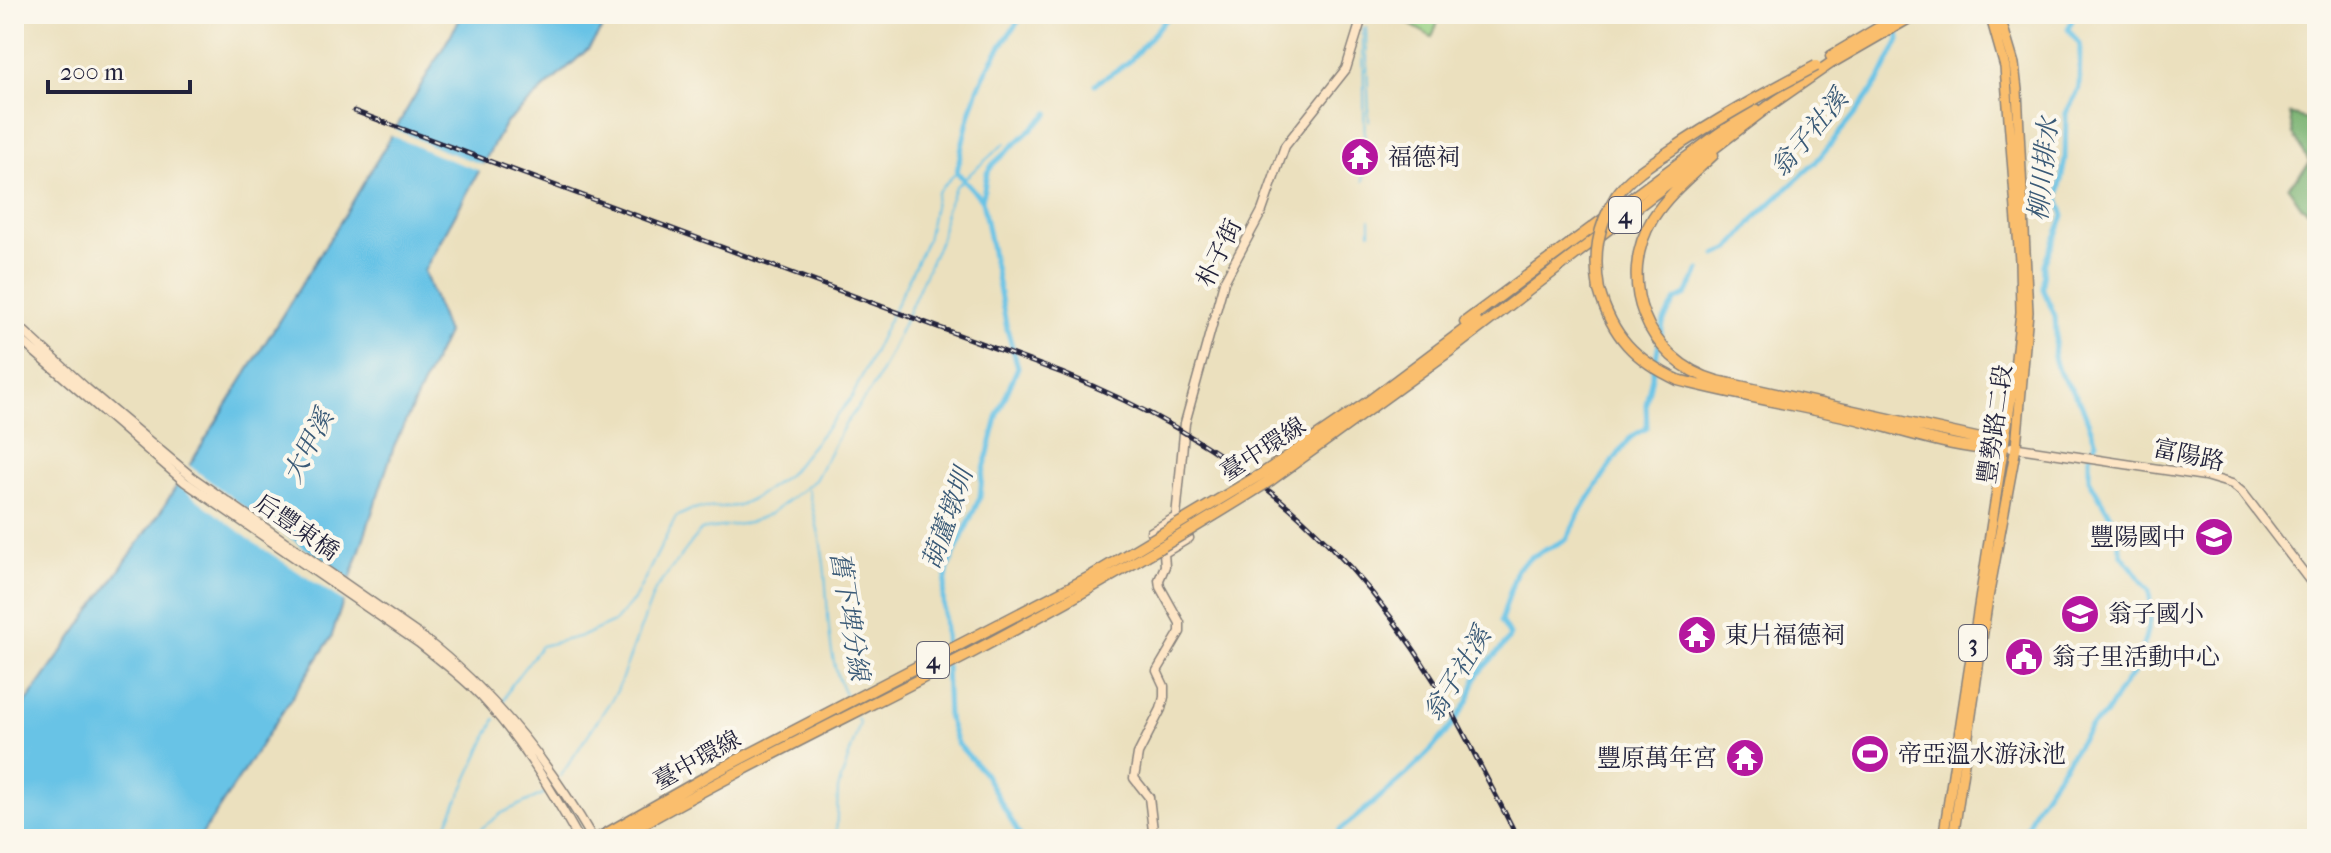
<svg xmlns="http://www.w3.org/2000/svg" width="2331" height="853" font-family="'IM FELL French Canon','Noto Serif TC',serif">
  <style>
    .green { fill: #99d184; stroke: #5e7a60; stroke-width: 2 }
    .forest { fill: #7ab372; stroke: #4e6a56; stroke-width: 2 }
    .water { fill: #68c3e6; stroke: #457290; stroke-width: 2 }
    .pier { fill: #ebe0be }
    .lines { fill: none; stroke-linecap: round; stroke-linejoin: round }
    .stream { stroke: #68c3e6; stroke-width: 2 }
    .canal { stroke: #68c3e6; stroke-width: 5 }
    .secondary-casing { stroke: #86817c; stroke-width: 11 }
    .primary-casing { stroke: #86817c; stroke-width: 12 }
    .highway-casing { stroke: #86817c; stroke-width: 13 }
    .secondary { stroke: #fde5c5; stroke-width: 8 }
    .primary { stroke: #fabe6d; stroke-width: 9 }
    .highway { stroke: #fabe6d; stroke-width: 10 }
    .rail-casing { stroke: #22223b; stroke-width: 5 }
    .rail { stroke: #fbf7ec; stroke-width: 2; stroke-dasharray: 6; stroke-linecap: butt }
    .highway-bridge-casing { stroke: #86817c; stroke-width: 13; stroke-linecap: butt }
    .highway-bridge { stroke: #fabe6d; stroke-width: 10 }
    .labels { text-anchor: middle; stroke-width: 8; stroke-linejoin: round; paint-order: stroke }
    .shield { fill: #fbf7ec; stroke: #636270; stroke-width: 2 }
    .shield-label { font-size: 22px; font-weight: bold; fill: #22223b }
    .poi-label { font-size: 24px; fill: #22223b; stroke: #fbf7ec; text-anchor: start }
    .street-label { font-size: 24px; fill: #22223b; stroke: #fbf7ec }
    .water-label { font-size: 26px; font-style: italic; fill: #3a5a77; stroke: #fbf7ec }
  </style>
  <rect width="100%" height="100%" fill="#fbf7ec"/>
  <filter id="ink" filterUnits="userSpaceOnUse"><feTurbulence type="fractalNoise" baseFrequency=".0125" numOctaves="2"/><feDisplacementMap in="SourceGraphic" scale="16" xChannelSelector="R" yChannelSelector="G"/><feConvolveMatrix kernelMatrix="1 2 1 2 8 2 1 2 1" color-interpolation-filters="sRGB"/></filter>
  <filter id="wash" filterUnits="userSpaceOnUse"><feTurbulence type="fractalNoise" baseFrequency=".006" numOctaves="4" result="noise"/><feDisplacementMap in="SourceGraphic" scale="32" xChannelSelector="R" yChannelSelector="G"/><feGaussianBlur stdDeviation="1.8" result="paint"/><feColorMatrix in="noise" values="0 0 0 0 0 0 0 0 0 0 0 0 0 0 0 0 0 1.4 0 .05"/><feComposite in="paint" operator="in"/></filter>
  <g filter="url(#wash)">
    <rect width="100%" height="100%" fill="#ebe0be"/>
    <!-- green -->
    <path class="green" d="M1376 14H1441L1432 37 1400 19H1387Z"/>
    <!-- forest -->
    <path class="forest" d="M2289 114 2311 120 2317 119V217L2300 205 2288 187 2310 163 2293 134Z"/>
    <!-- water -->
    <path class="water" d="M463 14H612L588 49 505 124 424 271 447 333 394 446 331 638 199 839H14V720L161 511 347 211Z"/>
    <!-- pier -->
    <path class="pier" d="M392 127 439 149 487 166 483 172 436 155 388 134Z
      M186 463 240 504 354 582 347 604 253 542 174 482Z"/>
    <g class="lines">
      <!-- stream -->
      <path class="stream" d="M1363 28 1365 159 1363 181
        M1366 28 1369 121
        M1370 220V232
        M808 490C814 512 820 534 823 557 830 603 824 656 847 698
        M501 706 511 685 541 646 582 636 614 622 634 600 676 517 693 509 737 506 756 497 789 474 852 397 927 240 937 192 957 172
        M560 777 617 691 655 590 701 530 748 523 770 514 815 480 844 426 875 384 902 327 941 238 945 213 955 187 1005 143
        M440 839 495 719
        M467 839 502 813 545 793
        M836 839 838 789 860 723 857 718"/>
      <!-- canal -->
      <path class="canal" d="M1095 84 1129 62 1170 14
        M981 199 957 172C970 101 979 72 1024 14
        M1716 255 1730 249 1757 216 1815 163 1859 109 1880 79 1899 40 1898 23
        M946 652 943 596 948 568 980 497 982 477 998 414 1018 367 1007 329 982 200 987 173 993 164 1049 113
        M946 666 948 717 957 743 984 773 1022 839
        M1337 839 1339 831C1386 792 1435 756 1467 703 1472 695 1473 683 1478 674 1488 660 1502 652 1510 636L1501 621 1517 569 1531 557 1567 539 1580 512 1611 464 1631 437 1647 428 1646 404 1664 320 1676 300 1686 295 1700 270
        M2021 839 2037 805 2090 727 2105 715 2126 681 2137 670 2151 615 2149 590 2122 555 2112 519 2089 479V456L2096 442 2081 403 2058 371 2054 357 2056 333 2055 316 2043 289 2044 264 2064 216 2058 198 2065 159 2066 113 2079 89 2080 45 2068 29 2075 14"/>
    </g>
  </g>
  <g filter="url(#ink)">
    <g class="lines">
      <!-- secondary casing -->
      <g class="secondary-casing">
        <path id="secondary" d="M14 322 86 388 192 477 422 637C493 692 548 761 593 839
          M14 334 185 482 419 643C440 660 462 676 481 696 520 738 551 789 579 839
          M2012 447 2205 476 2232 484 2243 493 2317 590
          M1176 517 1185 423 1224 282 1262 211 1285 146 1346 69 1363 14
          M1164 553 1189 538 1183 529
          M1154 839 1149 797 1134 778 1138 754 1161 709 1164 697V686L1157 671 1180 632V623L1160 587 1159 580 1165 566 1164 553 1151 532 1176 517"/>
      </g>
      <!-- primary casing -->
      <g class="primary-casing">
        <path id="primary" d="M1943 839 2013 386 2021 312 2020 261 2005 67 1990 14
          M1953 839 1988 598 2016 447 2028 312 2017 90 2014 64 1999 14"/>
      </g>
      <!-- highway casing -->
      <g class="highway-casing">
        <path id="highway" d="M1831 56 1902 14
          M1723 132 1755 108
          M1713 155C1692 175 1669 193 1653 218 1615 280 1646 361 1717 381L1994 442 2004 447
          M1599 290C1612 336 1635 360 1678 380 1736 395 1795 405 1853 418 1888 426 1974 456 2004 447
          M1465 322 1725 129
          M1265 472 1368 402 1476 321
          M1271 480 1448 352 1769 106 1831 63 1916 14"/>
      </g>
      <!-- secondary -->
      <use href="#secondary" class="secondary"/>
      <!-- primary -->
      <use href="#primary" class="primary"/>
      <!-- highway -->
      <use href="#highway" class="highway"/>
      <!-- rail casing -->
      <g class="rail-casing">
        <path id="rail" d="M354 111 1062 373C1254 450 1377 563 1471 747 1486 778 1503 808 1518 839"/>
      </g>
      <!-- rail -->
      <use href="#rail" class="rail"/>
      <!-- highway-bridge casing -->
      <g class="highway-bridge-casing">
        <path id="highway-bridge" d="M1599 290C1593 255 1597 227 1616 196 1629 177 1649 165 1667 153 1715 120 1765 93 1816 66
          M597 839 713 773 1088 578 1265 472
          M616 839C732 772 852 715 971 653 1073 599 1173 542 1271 480"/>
      </g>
      <!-- highway-bridge -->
      <use href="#highway-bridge" class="highway-bridge"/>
    </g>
  </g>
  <!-- icons -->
  <defs>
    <g id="temple-disc" transform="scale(2)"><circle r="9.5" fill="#b5179e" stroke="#fbf7ec"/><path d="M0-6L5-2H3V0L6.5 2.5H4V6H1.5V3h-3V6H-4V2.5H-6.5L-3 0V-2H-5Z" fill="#fff"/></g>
    <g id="school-disc" transform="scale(2)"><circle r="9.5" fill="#b5179e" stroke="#fbf7ec"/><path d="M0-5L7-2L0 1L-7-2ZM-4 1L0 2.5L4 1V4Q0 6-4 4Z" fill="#fff"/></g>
    <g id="civic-disc" transform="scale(2)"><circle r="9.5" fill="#b5179e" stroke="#fbf7ec"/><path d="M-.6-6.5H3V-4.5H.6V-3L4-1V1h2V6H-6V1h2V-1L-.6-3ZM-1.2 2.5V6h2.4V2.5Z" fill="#fff"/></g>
    <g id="stadium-disc" transform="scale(2)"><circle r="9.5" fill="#b5179e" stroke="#fbf7ec"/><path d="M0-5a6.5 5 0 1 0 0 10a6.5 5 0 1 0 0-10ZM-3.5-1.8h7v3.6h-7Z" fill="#fff"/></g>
  </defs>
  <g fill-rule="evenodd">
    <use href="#temple-disc" x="1360" y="157"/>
    <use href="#school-disc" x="2214" y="537"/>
    <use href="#school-disc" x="2080" y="614"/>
    <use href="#temple-disc" x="1697" y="635"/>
    <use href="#civic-disc" x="2024" y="657"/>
    <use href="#stadium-disc" x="1870" y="754"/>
    <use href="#temple-disc" x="1745" y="758"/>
  </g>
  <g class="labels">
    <!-- shield labels -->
    <g class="shield">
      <rect x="1609" y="197" width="32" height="36" rx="6"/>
      <rect x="1959" y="625" width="28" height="36" rx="6"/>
      <rect x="917" y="642" width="32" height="36" rx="6"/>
    </g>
    <g class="shield-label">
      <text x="1625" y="223">4</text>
      <text x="1973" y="651">3</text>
      <text x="933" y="668">4</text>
    </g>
    <!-- poi labels -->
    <g class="poi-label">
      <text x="1388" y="165">福德祠</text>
      <text x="2186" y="545" text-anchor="end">豐陽國中</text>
      <text x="2108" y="622">翁子國小</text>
      <text x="1725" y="643">東片福德祠</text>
      <text x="2052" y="665">翁子里活動中心</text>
      <text x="1898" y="762">帝亞溫水游泳池</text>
      <text x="1717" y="766" text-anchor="end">豐原萬年宮</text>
    </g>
    <!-- street labels -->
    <g class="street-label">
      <text transform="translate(1219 253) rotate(-64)" y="8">朴子街</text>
      <text transform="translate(1995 424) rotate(-82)" y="8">豐勢路二段</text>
      <text transform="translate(1263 449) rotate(-33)" y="8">臺中環線</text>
      <text transform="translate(2189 455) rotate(12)" y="8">富陽路</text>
      <text transform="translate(297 527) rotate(35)" y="8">后豐東橋</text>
      <text transform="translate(697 760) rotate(-29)" y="8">臺中環線</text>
    </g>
    <!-- water labels -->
    <g class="water-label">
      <text transform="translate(1809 133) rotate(-50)" y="9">翁子社溪</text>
      <text transform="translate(2043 169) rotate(-84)" y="9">柳川排水</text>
      <text transform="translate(308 446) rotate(-63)" y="9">大甲溪</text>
      <text transform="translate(947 519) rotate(-71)" y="9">葫蘆墩圳</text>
      <text transform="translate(850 616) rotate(81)" y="9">舊下埤分線</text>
      <text transform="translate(1457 674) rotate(-59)" y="9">翁子社溪</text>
    </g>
  </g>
  <!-- margin -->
  <rect width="2331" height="853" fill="none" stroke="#fbf7ec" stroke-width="48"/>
  <!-- scale -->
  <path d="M48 80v12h142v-12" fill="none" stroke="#22223b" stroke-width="4"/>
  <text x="60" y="80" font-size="24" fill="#22223b" stroke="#fbf7ec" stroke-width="6" paint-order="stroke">200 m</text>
</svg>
